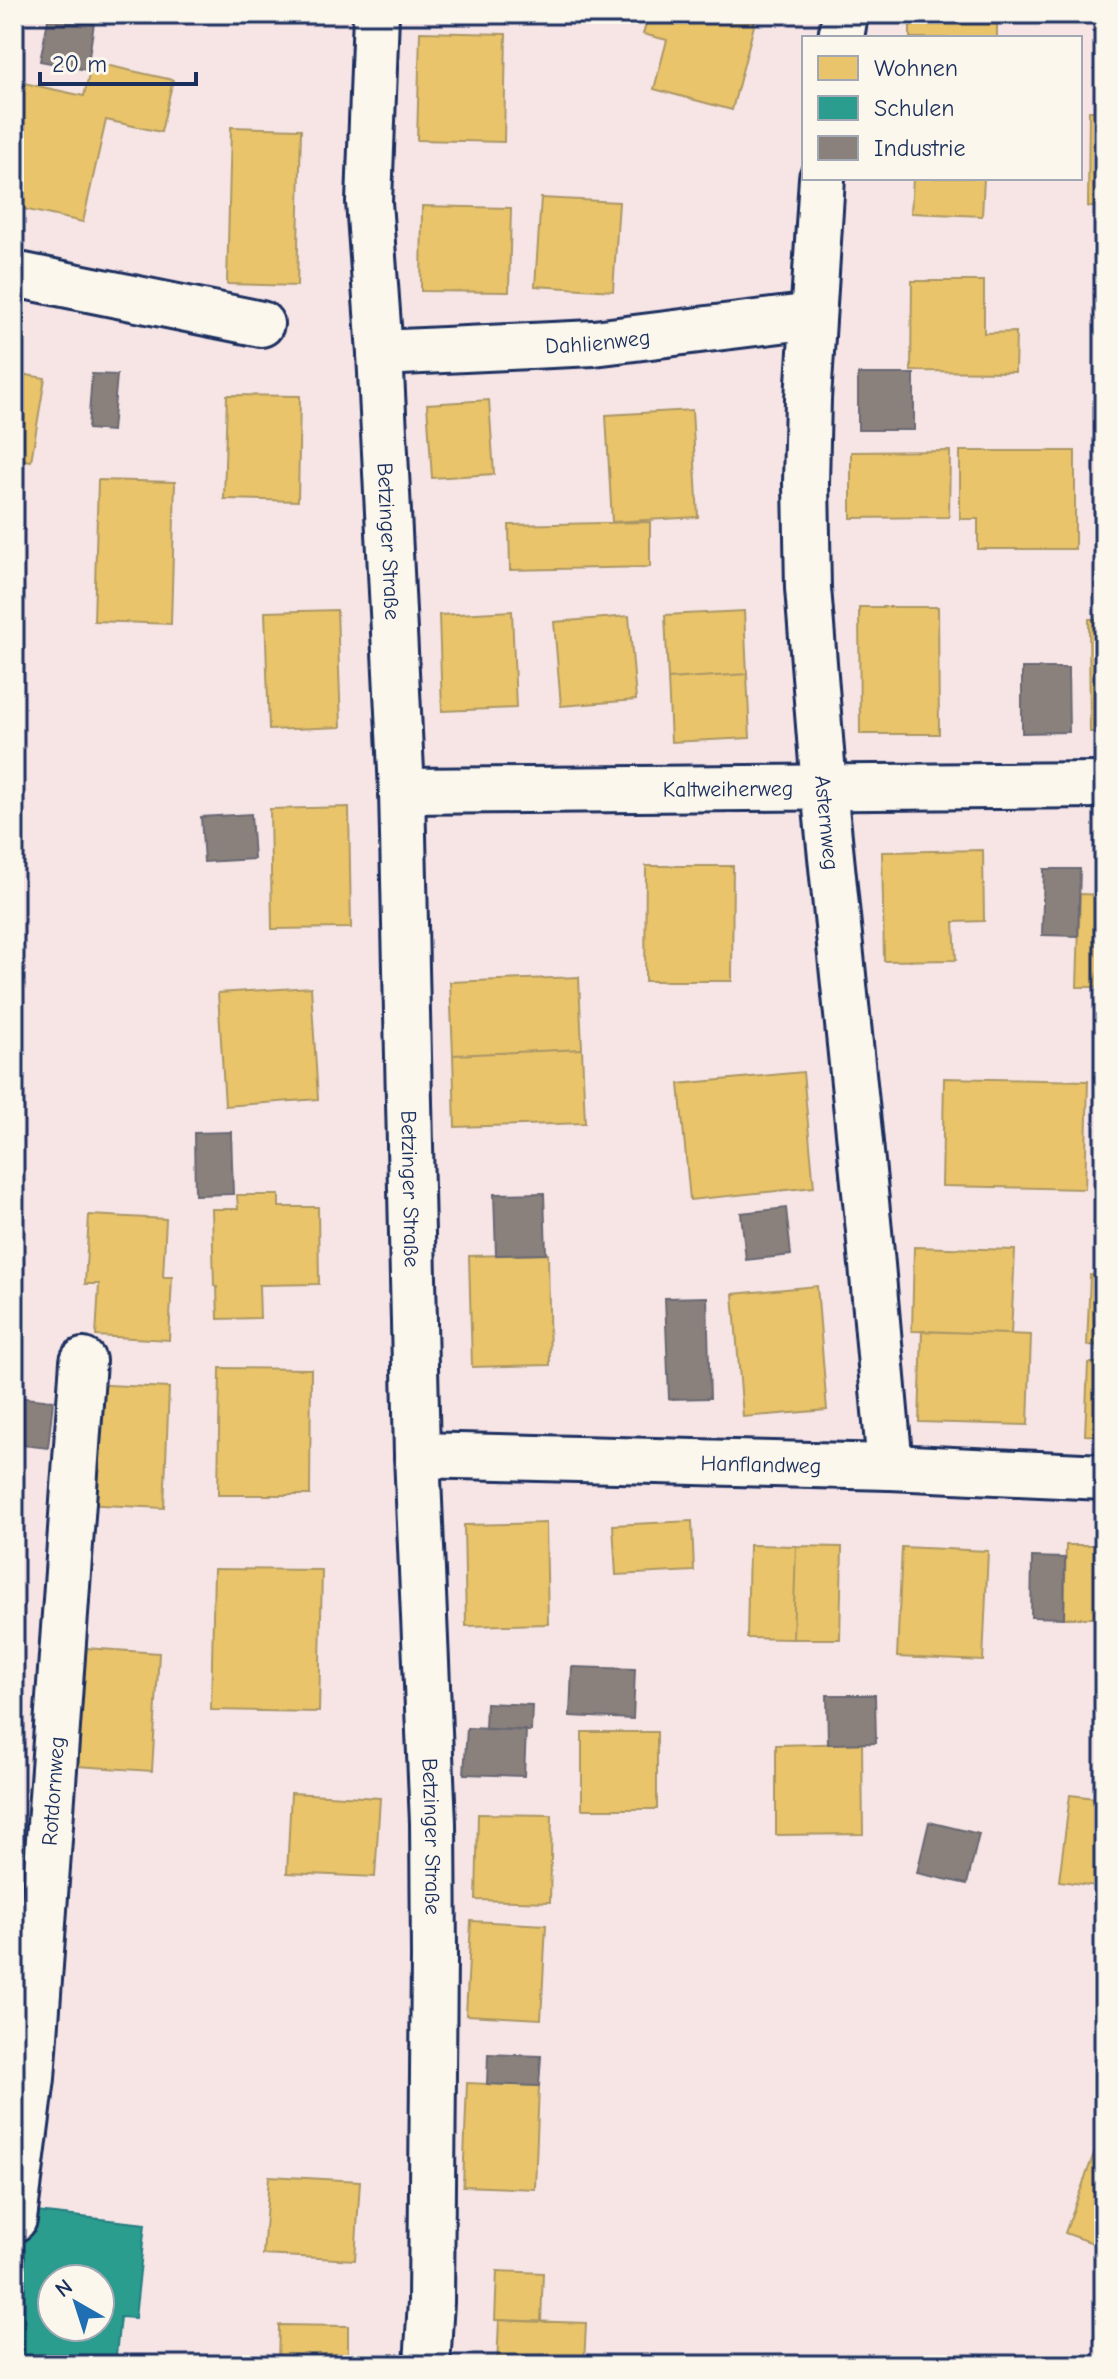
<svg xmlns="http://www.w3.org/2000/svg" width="1118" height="2379" font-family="'Comic Neue',sans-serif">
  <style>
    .homes { fill: #e9c46a; stroke: #ab9766; stroke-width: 2 }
    .schools { fill: #2a9d8f; stroke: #267c80; stroke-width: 2; fill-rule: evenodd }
    .industry { fill: #8a817c; stroke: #696873; stroke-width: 2 }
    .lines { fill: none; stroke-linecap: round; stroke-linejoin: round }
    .street-casing { stroke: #1b2f5e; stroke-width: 50 }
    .street { stroke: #fbf7ec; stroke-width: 44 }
    .labels { text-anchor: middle; stroke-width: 8; stroke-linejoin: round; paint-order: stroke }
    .street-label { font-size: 22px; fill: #1b2f5e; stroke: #fbf7ec }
  </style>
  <rect width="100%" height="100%" fill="#f7e5e6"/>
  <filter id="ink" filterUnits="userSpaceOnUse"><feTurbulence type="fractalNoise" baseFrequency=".0125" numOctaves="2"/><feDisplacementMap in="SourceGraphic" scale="16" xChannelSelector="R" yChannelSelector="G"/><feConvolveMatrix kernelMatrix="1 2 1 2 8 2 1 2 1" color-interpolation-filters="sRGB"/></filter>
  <g filter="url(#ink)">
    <!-- homes -->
    <path class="homes" d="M649 14H757L732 110 654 89 667 40 643 34Z
      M910 14H997V38H910Z
      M420 32 506 34 504 142 417 140Z
      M92 62 173 80 161 132 106 120 83 222 14 207V103L19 82 84 96Z
      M1089 111H1104V207H1088Z
      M231 127 301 129 297 286 227 284Z
      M913 178H984L982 216 911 213Z
      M541 198 619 202 613 291 535 286Z
      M422 206 511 208 509 292 421 291Z
      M912 281H984V333L1016 332 1015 372 911 371Z
      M14 373 45 378 31 461 14 458Z
      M227 395 300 396 298 501 224 499Z
      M489 400 494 474 432 478 427 404Z
      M692 410 698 517 612 522 606 415Z
      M950 451 949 517 851 518V452Z
      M960 451H1075V549H978V519H960Z
      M98 480 175 482 171 624 94 621Z
      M650 522V567L510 570 509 525Z
      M859 607H938L939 734H860Z
      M337 610 341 727 269 730 265 612Z
      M512 611 516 708 442 711 439 615Z
      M744 611 747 674 668 679 665 615Z
      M629 616 636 700 561 706 554 622Z
      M1089 619H1104V732H1090Z
      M747 674 750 738 671 742 668 679Z
      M349 807 351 928 272 929 270 809Z
      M983 850 984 921 954 922 956 960 884 961 882 852Z
      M646 866H733L732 981H645Z
      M1080 894 1104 895V987H1077Z
      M579 977 582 1049 453 1055 450 982Z
      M311 987 318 1099 225 1106 218 993Z
      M582 1049 585 1123 455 1127 453 1055Z
      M803 1072 814 1187 690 1200 679 1084Z
      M944 1078 1088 1081 1085 1189 942 1186Z
      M237 1195H279V1207H318L319 1284 259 1285 260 1318 218 1319 217 1287 214 1286 212 1209H238Z
      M89 1215 166 1219 163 1277H172L169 1340 96 1336 99 1284H85Z
      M914 1247 1015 1250 1011 1334 912 1331Z
      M548 1254 550 1365 472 1367 469 1256Z
      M1090 1275 1104 1276V1346L1087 1345Z
      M817 1286 827 1410 743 1417 733 1294Z
      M922 1331 1031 1335 1028 1425 919 1422Z
      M1088 1363H1104V1436L1085 1435Z
      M220 1368 311 1369 310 1495H218Z
      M87 1384 169 1388 164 1508 81 1504Z
      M692 1521 694 1571 616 1575 613 1525Z
      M546 1523 548 1624 466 1626 464 1525Z
      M749 1545 796 1546 793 1639 747 1638Z
      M1066 1545H1104V1618H1064Z
      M796 1546 842 1547 840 1639H793Z
      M902 1547 988 1551 983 1661 897 1657Z
      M214 1569 322 1570 319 1712 211 1710Z
      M70 1647 159 1653 152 1771 62 1765Z
      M582 1732H657V1809H582Z
      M862 1743 863 1834 776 1835V1745Z
      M291 1793 380 1798 375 1877 287 1873Z
      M1070 1795 1104 1799V1887L1059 1881Z
      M478 1814 552 1815 550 1902 476 1900Z
      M471 1921 546 1925 541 2019 466 2015Z
      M467 2083 539 2086 535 2189 463 2186Z
      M1104 2126V2247L1065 2233Z
      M269 2176 360 2181 355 2260 263 2255Z
      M497 2271 543 2273 541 2322 495 2320Z
      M499 2320 586 2323 584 2365H497Z
      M279 2325 348 2326V2365H278Z"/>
    <!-- schools -->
    <path class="schools" d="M27 2211 145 2224 135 2318 120 2317 115 2365 14 2358ZM52 2279H100V2327H52Z"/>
    <!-- industry -->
    <path class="industry" d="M49 15 94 23 87 70 40 61Z
      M92 374 117 375 112 431 88 429Z
      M858 374H914V430H858Z
      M1022 668H1068L1069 732 1022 733Z
      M251 814 254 859 204 862 201 817Z
      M1044 869H1080L1078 936 1042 935Z
      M231 1132 233 1194 195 1195 194 1133Z
      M14 1154H19L14 1201Z
      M544 1193 546 1254 496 1255 494 1194Z
      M786 1208 791 1255 746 1260 741 1213Z
      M707 1297 710 1398 669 1399 665 1298Z
      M14 1397 53 1401 48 1448 14 1444Z
      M1032 1557 1065 1558 1064 1618 1031 1617Z
      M572 1667 635 1669 633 1719 570 1716Z
      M827 1695H875L876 1743 828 1744Z
      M486 1703 532 1705 531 1731 485 1729Z
      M467 1728 526 1730 524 1776 464 1774Z
      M929 1822 979 1834 967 1884 917 1873Z
      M488 2054 541 2056 539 2086 487 2084Z"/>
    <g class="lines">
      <!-- street casing -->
      <g class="street-casing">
        <g id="street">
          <path id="s1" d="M376 14 369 202 380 353 402 791 417 1455 433 1823 434 1957 431 2302 427 2365"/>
          <path d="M841 38 845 14"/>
          <path id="s2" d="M822 178 808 399 806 483 808 588 824 788 869 1231 890 1467"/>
          <path d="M14 274 261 324"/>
          <path id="s3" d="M380 353 594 343 813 316"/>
          <path id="s4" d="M402 791 1104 785"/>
          <path id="s5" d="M417 1455 890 1467 1104 1477"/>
          <path id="s6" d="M14 2219 32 2078 83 1361"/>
        </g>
      </g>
      <!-- street -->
      <use href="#street" class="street"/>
    </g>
  </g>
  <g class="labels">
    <!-- street labels -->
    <g class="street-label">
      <text dy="8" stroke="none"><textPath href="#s3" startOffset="218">Dahlienweg</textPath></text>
      <text dy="8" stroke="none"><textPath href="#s1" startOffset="528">Betzinger Straße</textPath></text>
      <text dy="8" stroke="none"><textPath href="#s4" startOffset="326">Kaltweiherweg</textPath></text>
      <text dy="8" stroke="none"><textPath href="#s2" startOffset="646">Asternweg</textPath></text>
      <text dy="8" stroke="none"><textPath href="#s1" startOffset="1176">Betzinger Straße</textPath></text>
      <text dy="8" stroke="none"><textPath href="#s5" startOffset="344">Hanflandweg</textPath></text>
      <text dy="8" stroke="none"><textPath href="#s6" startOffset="430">Rotdornweg</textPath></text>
      <text dy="8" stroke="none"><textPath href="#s1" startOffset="1824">Betzinger Straße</textPath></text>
    </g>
  </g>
  <!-- margin -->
  <rect width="1118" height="2379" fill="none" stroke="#fbf7ec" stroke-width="48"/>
  <rect x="24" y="24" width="1070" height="2331" fill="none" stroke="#1b2f5e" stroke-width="3" filter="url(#ink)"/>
  <!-- legend -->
  <rect x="802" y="36" width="280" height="144" fill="#fbf7ec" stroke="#a1a7b3" stroke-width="2"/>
  <rect x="818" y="56" width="40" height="24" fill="#e9c46a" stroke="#a1a7b3" stroke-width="2"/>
  <text x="874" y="76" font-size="24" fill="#1b2f5e">Wohnen</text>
  <rect x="818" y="96" width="40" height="24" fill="#2a9d8f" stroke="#a1a7b3" stroke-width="2"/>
  <text x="874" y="116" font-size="24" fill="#1b2f5e">Schulen</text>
  <rect x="818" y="136" width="40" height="24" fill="#8a817c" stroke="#a1a7b3" stroke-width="2"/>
  <text x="874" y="156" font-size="24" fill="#1b2f5e">Industrie</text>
  <!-- north arrow -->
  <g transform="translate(76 2303) rotate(321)"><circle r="38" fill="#fbf7ec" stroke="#a1a7b3" stroke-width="2"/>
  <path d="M0-6L14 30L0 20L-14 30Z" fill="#1f6fb2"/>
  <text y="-12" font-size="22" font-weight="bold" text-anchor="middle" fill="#1b2f5e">N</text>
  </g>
  <!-- scale -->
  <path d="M40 72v12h156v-12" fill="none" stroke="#1b2f5e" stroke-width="4"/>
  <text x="52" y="72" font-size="24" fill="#1b2f5e" stroke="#fbf7ec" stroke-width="6" paint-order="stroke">20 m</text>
</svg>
